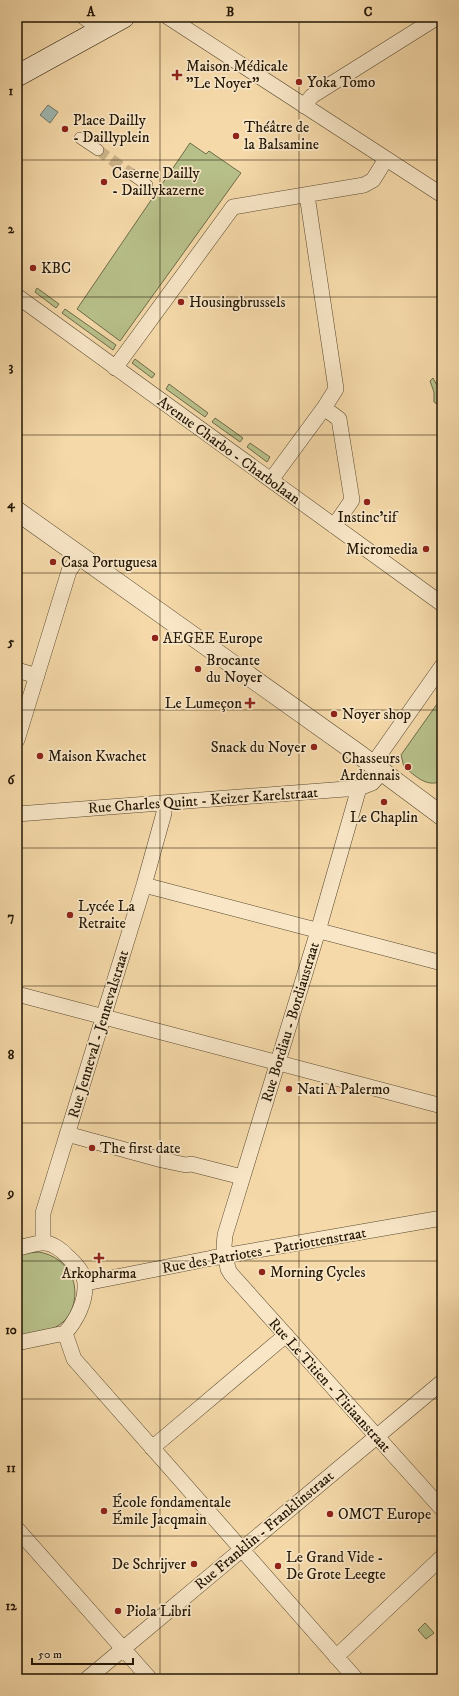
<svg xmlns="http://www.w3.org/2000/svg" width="459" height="1696" font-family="'IM FELL DW Pica',serif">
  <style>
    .green { fill: #b8c08a; stroke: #6d6b48 }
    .water { fill: #9fb8b2; stroke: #6d776d }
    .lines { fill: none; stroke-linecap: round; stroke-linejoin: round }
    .pedestrian-tunnel { stroke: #cbb288; stroke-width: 11; stroke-dasharray: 11 5.5; stroke-linecap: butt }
    .pedestrian-casing { stroke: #57472e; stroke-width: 12 }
    .minor-casing { stroke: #57472e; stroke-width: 16 }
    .tertiary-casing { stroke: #57472e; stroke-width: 20 }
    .secondary-casing { stroke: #221605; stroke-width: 22 }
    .pedestrian { stroke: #f8e6c7; stroke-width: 11 }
    .minor { stroke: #f8e6c7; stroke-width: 15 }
    .tertiary { stroke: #f8e6c7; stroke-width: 19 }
    .secondary { stroke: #f8e6c7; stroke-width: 21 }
    .grid { fill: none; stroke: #221605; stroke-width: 1; stroke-opacity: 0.55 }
    .poi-dot { fill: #8f2418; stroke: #f8e6c7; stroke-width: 1.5 }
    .labels { text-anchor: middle; stroke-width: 3.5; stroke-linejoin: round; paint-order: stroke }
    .poi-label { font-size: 15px; fill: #221605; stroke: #f8e6c7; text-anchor: start }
    .street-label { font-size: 15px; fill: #221605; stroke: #f8e6c7 }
    .neatline { fill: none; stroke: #221605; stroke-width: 1.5 }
    .grid-label { font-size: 13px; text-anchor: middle; font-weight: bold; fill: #221605 }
  </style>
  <rect width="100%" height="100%" fill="#f5d9a9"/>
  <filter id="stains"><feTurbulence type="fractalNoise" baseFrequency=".005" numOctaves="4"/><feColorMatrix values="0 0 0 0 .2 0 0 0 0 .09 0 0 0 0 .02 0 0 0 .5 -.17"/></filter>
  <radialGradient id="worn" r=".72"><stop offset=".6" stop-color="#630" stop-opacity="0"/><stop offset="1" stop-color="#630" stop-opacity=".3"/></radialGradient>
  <!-- green -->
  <path class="green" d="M190 143 206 154 209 151 241 173 120 341 77 309Z
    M37 288 59 304 56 308 35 292Z
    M65 309 116 345 113 350 62 313Z
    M135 359 155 374 152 378 132 363Z
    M433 378 439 389 442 390V404H437L434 402V392L430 381Z
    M169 384 208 413 205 417 166 389Z
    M215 418 243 438 240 442 212 422Z
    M250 443 270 457 267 462 247 447Z
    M442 697V722L438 738H440L442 730V781C426 788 416 776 404 767L401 755Z
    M39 1252C50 1254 60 1259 67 1269 79 1283 77 1310 63 1322 51 1333 33 1334 17 1338V1254Z
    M425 1623 434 1633 426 1639 418 1630Z"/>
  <!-- water -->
  <path class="water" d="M48 105 58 112 50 123 40 115Z"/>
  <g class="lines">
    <!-- pedestrian-tunnel -->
    <path class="pedestrian-tunnel" d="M98 150 133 175"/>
    <!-- pedestrian casing -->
    <g class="pedestrian-casing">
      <path id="pedestrian" d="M80 138 98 150
        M133 175 147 185"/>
    </g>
    <!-- minor casing -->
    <g class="minor-casing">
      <path id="minor" d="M84 17 101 29
        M168 17 442 195
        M304 106 312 96 438 17
        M17 296 442 604
        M115 368 233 207 364 185 373 180 386 159
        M324 408 339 419 352 500 334 526
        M271 480 324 408 336 389 307 195
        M17 670 37 676
        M17 740 69 571 80 555
        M373 764 442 666
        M359 788 318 931 225 1235 224 1246 228 1269 231 1274 442 1509
        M17 814 359 788 372 783 383 771
        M144 885 442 963
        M17 994 442 1106
        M67 1134 162 1160 186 1165 191 1164 242 1177
        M43 1242V1213L144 885 164 813V803
        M17 1248C25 1247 36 1242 44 1243 52 1243 62 1250 67 1256 75 1263 85 1273 85 1284 86 1302 76 1321 65 1333L17 1343
        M86 1283 212 1258 442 1218
        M65 1333 74 1359 356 1679
        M152 1448 286 1335
        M17 1529 150 1679
        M336 1657 442 1557
        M87 1679 442 1382"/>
    </g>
    <!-- tertiary casing -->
    <g class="tertiary-casing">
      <path id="tertiary" d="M17 511 360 755 442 816"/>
    </g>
    <!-- secondary casing -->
    <g class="secondary-casing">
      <path id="secondary" d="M17 76 124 17"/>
    </g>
    <!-- pedestrian -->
    <use href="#pedestrian" class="pedestrian"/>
    <!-- minor -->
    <use href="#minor" class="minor"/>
    <!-- tertiary -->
    <use href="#tertiary" class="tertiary"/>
    <!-- secondary -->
    <use href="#secondary" class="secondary"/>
  </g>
  <!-- grid -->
  <path class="grid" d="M160 17V1679M299 17V1679M17 160H442M17 297H442M17 435H442M17 573H442M17 710H442M17 848H442M17 986H442M17 1123H442M17 1261H442M17 1399H442M17 1536H442"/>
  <!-- markers -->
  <g class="poi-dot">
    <path d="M175 69h4v4h4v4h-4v4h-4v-4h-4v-4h4z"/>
    <circle cx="299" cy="82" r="4"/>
    <circle cx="65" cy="129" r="4"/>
    <circle cx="236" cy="136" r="4"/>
    <circle cx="104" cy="182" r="4"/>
    <circle cx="33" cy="268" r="4"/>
    <circle cx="181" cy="302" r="4"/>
    <circle cx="367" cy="502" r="4"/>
    <circle cx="426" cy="549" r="4"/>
    <circle cx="53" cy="562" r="4"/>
    <circle cx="155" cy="638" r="4"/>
    <circle cx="198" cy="669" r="4"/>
    <path d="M248 697h4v4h4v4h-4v4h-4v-4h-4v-4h4z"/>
    <circle cx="334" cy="714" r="4"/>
    <circle cx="314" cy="747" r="4"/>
    <circle cx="40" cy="756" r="4"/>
    <circle cx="408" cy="767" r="4"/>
    <circle cx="384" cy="802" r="4"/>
    <circle cx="70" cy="915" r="4"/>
    <circle cx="289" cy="1089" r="4"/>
    <circle cx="92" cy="1148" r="4"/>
    <path d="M97 1252h4v4h4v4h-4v4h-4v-4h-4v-4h4z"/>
    <circle cx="262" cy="1272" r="4"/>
    <circle cx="104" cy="1511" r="4"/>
    <circle cx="330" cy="1514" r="4"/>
    <circle cx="194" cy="1564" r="4"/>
    <circle cx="278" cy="1566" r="4"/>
    <circle cx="118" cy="1611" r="4"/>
  </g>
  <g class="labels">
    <!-- poi labels -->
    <g class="poi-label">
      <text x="186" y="71">Maison Médicale<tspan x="186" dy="17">"Le Noyer"</tspan></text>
      <text x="307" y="87">Yoka Tomo</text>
      <text x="73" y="125">Place Dailly<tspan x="73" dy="17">- Daillyplein</tspan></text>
      <text x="244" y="132">Théâtre de<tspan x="244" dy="17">la Balsamine</tspan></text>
      <text x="112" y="178">Caserne Dailly<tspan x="112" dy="17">- Daillykazerne</tspan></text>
      <text x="41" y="273">KBC</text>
      <text x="189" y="307">Housingbrussels</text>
      <text x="367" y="522" text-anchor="middle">Instinc'tif</text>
      <text x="418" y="554" text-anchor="end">Micromedia</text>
      <text x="61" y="567">Casa Portuguesa</text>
      <text x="163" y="643">AEGEE Europe</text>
      <text x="206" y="665">Brocante<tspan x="206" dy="17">du Noyer</tspan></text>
      <text x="242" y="708" text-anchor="end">Le Lumeçon</text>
      <text x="342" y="719">Noyer shop</text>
      <text x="306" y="752" text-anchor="end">Snack du Noyer</text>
      <text x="48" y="761">Maison Kwachet</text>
      <text x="400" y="763" text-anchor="end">Chasseurs<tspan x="400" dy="17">Ardennais</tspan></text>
      <text x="384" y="822" text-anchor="middle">Le Chaplin</text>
      <text x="78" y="911">Lycée La<tspan x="78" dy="17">Retraite</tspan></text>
      <text x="297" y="1094">Nati A Palermo</text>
      <text x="100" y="1153">The first date</text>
      <text x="270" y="1277">Morning Cycles</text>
      <text x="99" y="1278" text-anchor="middle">Arkopharma</text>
      <text x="112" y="1507">École fondamentale<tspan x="112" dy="17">Émile Jacqmain</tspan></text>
      <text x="338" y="1519">OMCT Europe</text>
      <text x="286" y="1562">Le Grand Vide -<tspan x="286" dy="17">De Grote Leegte</tspan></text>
      <text x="186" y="1569" text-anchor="end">De Schrijver</text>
      <text x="126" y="1616">Piola Libri</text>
    </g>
    <!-- street labels -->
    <g class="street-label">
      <text transform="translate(229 450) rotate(36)" y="5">Avenue Charbo - Charbolaan</text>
      <text transform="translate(203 800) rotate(-4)" y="5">Rue Charles Quint - Keizer Karelstraat</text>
      <text transform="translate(290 1022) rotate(-73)" y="5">Rue Bordiau - Bordiaustraat</text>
      <text transform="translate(98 1034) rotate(-73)" y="5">Rue Jenneval - Jennevalstraat</text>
      <text transform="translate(264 1250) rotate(-10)" y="5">Rue des Patriotes - Patriottenstraat</text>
      <text transform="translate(330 1385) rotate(48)" y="5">Rue Le Titien - Titiaanstraat</text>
      <text transform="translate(264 1530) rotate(-40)" y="5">Rue Franklin - Franklinstraat</text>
    </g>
  </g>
  <!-- margin -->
  <rect width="459" height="1696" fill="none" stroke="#f5d9a9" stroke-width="44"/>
  <!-- scale -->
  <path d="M32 1658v6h101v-6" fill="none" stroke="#221605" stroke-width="2"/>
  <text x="38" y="1658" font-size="12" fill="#221605" stroke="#f8e6c7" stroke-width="3" paint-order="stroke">50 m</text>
  <rect x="22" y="22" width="415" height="1652" class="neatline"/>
  <g class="grid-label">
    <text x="91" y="16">A</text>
    <text x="230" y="16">B</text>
    <text x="368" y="16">C</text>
    <text x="11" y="95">1</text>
    <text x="11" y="233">2</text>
    <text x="11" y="371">3</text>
    <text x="11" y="508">4</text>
    <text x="11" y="646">5</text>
    <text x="11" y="784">6</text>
    <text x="11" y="921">7</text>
    <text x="11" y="1059">8</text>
    <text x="11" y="1197">9</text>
    <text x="11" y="1334">10</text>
    <text x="11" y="1472">11</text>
    <text x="11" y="1610">12</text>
  </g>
  <rect width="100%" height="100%" filter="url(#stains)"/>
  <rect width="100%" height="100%" fill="url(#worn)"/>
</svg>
